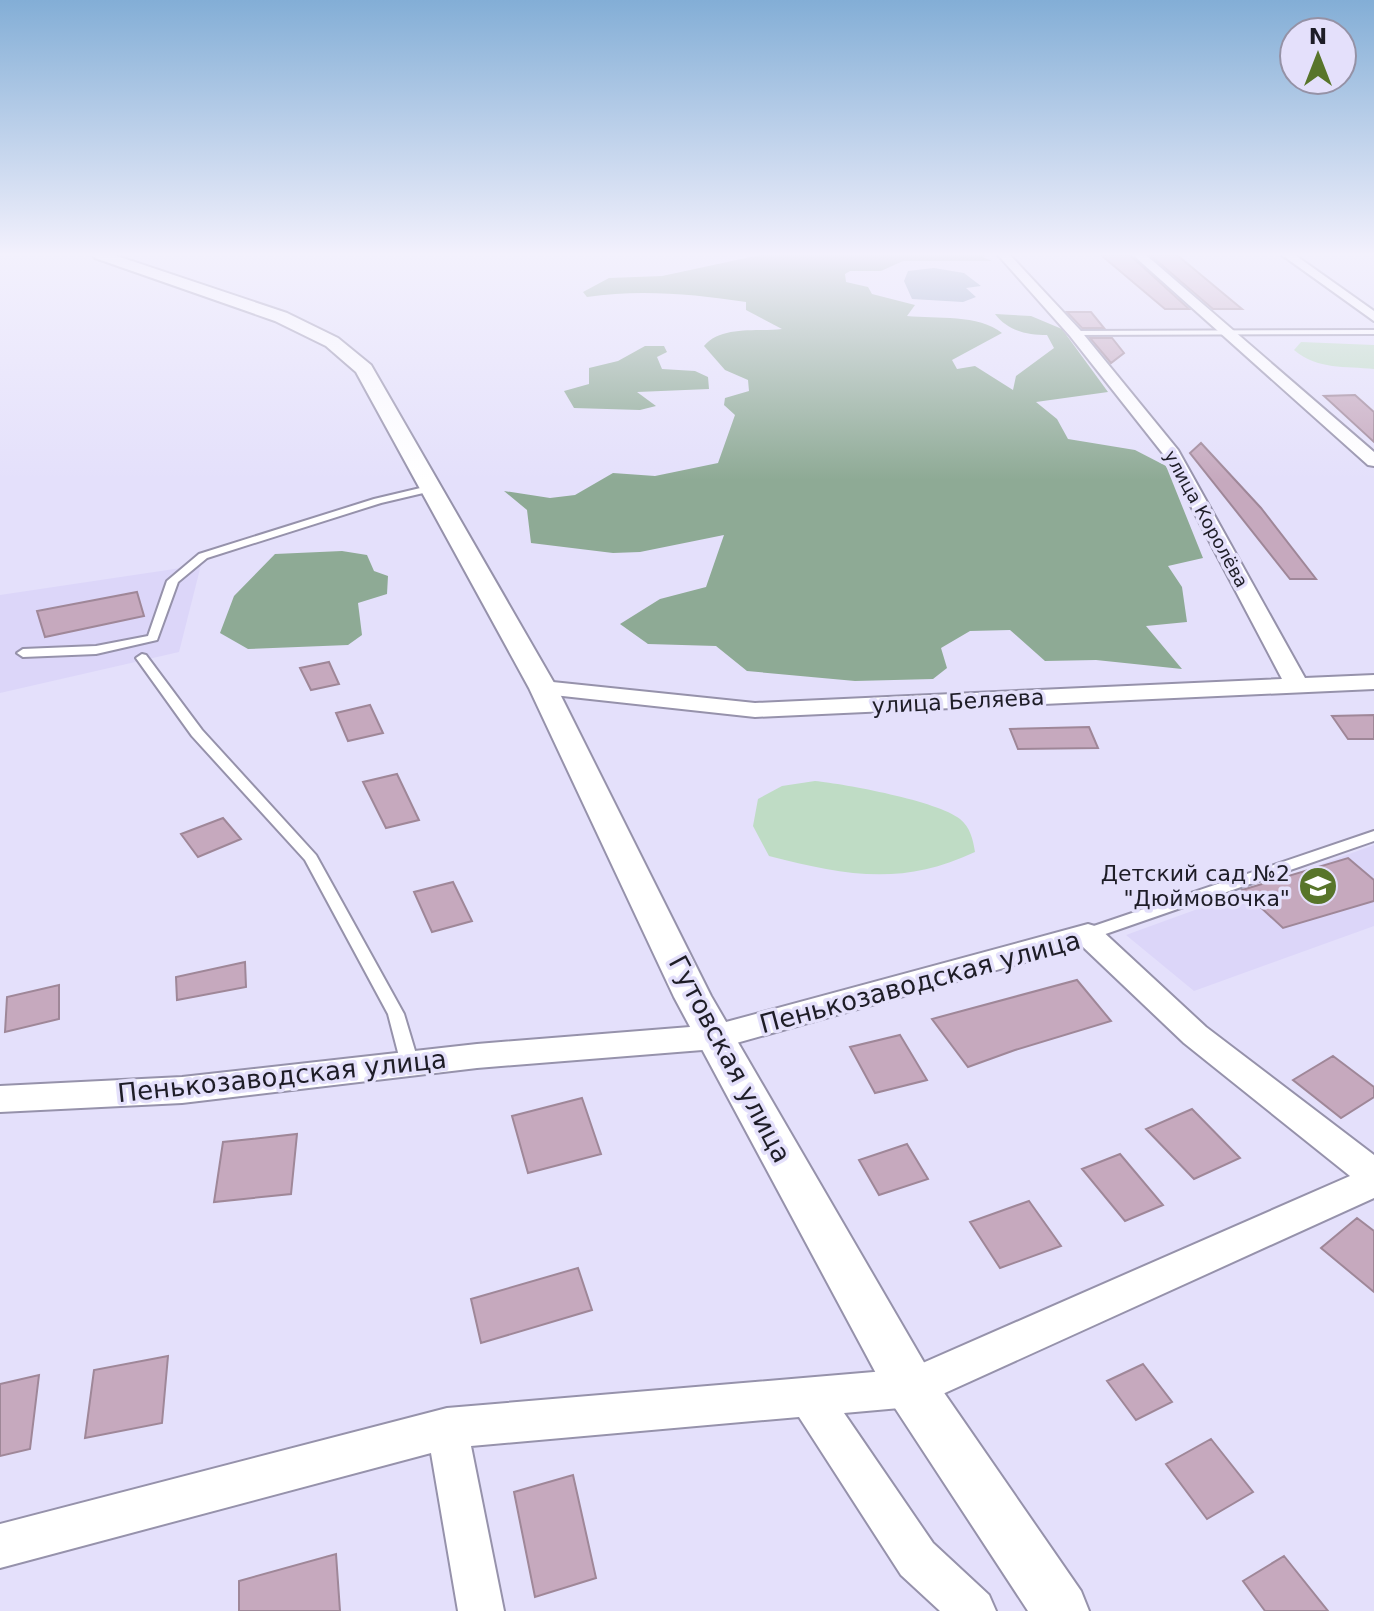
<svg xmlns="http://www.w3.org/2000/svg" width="1374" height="1611" font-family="'DejaVu Sans',sans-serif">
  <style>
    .built { fill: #dcd6f9 }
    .green { fill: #bfdcc5 }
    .forest { fill: #8eaa95 }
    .water { fill: #8da4bc }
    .building { fill: #c6a9be; stroke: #9f8798; stroke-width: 2 }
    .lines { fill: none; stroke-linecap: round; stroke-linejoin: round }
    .service-casing { stroke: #9692ab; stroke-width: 4 }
    .minor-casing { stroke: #9692ab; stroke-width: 4 }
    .tertiary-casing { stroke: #9692ab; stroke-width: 4 }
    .service { fill: #fff; fill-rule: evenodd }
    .minor { fill: #fff; fill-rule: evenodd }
    .tertiary { fill: #fff; fill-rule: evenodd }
    .labels { text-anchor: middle; stroke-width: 7; stroke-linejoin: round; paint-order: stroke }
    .far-street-label { font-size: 18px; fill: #1e1d27; stroke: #e4e0fb }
    .street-label { font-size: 22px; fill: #1e1d27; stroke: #e4e0fb }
    .poi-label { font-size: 22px; fill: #1e1d27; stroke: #e4e0fb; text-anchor: end }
    .near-street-label { font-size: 26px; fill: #1e1d27; stroke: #e4e0fb }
  </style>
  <rect width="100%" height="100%" fill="#e4e0fb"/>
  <!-- built -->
  <path class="built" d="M201 565 179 652 0 693V595Z
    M1374 845V926L1194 991 1126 935Z"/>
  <!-- green -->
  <path class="green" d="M1301 342 1374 345V369C1345 366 1318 370 1294 350Z
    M815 781C845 784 938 801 960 819 970 827 973 839 975 852 901 887 844 875 769 856L753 826 758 799 782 786Z"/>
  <!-- forest -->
  <path class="forest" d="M760 255H987L983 257 992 261H903L881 271H850L845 274 846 282 868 287 872 294 915 305 907 316C936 319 979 314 1002 333L952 360 957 369 975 366 1013 390 1016 376 1054 348 1047 335C1027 335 1008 331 995 314L1031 316 1062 329 1108 392 1036 402 1057 419 1068 439 1135 450 1166 466 1203 558 1168 566 1182 587 1187 622 1146 626 1182 669 1096 660 1045 661 1010 630 970 631 941 648 947 668 933 679 855 681 747 671 716 646 648 644 620 624 660 599 706 587 724 535 640 552 613 553 531 543 527 510 504 491 550 498 575 495 613 473 655 476 718 463 735 415 724 405 725 398 749 391 748 380 725 370 704 346C721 325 758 332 782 329L746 310V302C694 294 639 289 587 297L583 292 609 278 662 276Z
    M645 346H664L667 352 657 357 662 369 695 371 708 377 709 389 637 392 656 406 640 410 574 408 564 391 589 384V368L618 361Z
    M342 551 367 555 374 571 388 576 387 594 358 603 362 635 348 645 248 649 220 633 234 596 275 554Z"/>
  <!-- water -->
  <path class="water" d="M934 268 964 273 981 286 966 288 976 297 963 302 912 299 904 281 908 271Z"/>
  <!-- building -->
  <path class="building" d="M1101 255H1130L1189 309H1165Z
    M1150 255H1177L1242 309H1213Z
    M1067 312H1091L1104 328H1082Z
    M1090 338H1112L1124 353 1111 363Z
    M1355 395 1374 412V442L1324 396Z
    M1201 443 1261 508 1316 579H1290L1190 453Z
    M137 592 144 616 45 637 37 611Z
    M329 662 339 684 311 690 300 668Z
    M370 705 383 733 348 741 336 713Z
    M1374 715V739H1348L1332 716Z
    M1089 727 1098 748 1018 749 1010 729Z
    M397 774 419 820 386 828 363 782Z
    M223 818 241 839 198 857 181 834Z
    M1348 858 1374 880V901L1283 928 1242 890Z
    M453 882 472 921 432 932 414 892Z
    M245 962 246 987 177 1000 176 977Z
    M1077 980 1111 1021 1015 1050 968 1067 932 1019Z
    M59 985V1019L5 1032 7 997Z
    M900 1035 927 1080 875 1093 850 1047Z
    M1333 1056 1374 1087V1097L1341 1118 1293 1080Z
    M582 1098 601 1154 528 1173 512 1116Z
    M1192 1109 1240 1158 1194 1179 1146 1129Z
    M297 1134 291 1194 214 1202 223 1142Z
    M907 1144 928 1179 879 1195 859 1160Z
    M1120 1154 1163 1205 1125 1221 1082 1169Z
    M1029 1201 1061 1246 1000 1268 970 1222Z
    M1357 1218 1374 1231V1292L1321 1248Z
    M578 1268 592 1310 481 1343 471 1299Z
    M168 1356 162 1423 85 1438 94 1370Z
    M1143 1364 1172 1402 1136 1420 1107 1381Z
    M39 1375 30 1449 0 1456V1384Z
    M1211 1439 1253 1492 1207 1519 1166 1464Z
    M573 1475 596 1578 535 1597 514 1492Z
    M336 1554 340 1611H239V1581Z
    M1284 1556 1328 1611H1265L1243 1581Z"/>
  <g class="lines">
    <!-- service casing -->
    <g class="service-casing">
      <path id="service" d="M1374 330V334L1075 335 1071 333 1075 331Z
        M433 485 438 488 436 490 381 503 207 558 178 582 157 640 96 654 23 657 17 653 23 649 96 646 148 636 167 581 199 554 374 499Z
        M142 654 146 655 202 730 316 855 404 1014 419 1064 416 1069 410 1071 404 1069 401 1064 388 1014 305 860 192 736 136 658Z
        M1374 831V841L1094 938H1082L1080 934 1082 930Z"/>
    </g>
    <!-- minor casing -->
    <g class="minor-casing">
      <path id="minor" d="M998 255H1010L1080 330 1178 450 1305 678 1374 675V689L755 717 535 693 531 688 535 683 543 681 755 703 1282 679 1164 455 1070 336Z
        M1133 255H1146L1374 452V466L1368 465Z
        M1282 255H1295L1374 311V321Z
        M1088 924 1098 927 1206 1027 1374 1155V1198L925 1402 911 1407 844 1413 933 1543 989 1595 996 1611H940L901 1575 799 1417 471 1446 504 1611H458L431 1453 0 1568V1524L447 1408 909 1369 1350 1176 1184 1043 1082 946 715 1049 477 1068 182 1103 0 1112V1086L182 1077 477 1044 715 1025Z"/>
    </g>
    <!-- tertiary casing -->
    <g class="tertiary-casing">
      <path id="tertiary" d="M93 255H114L287 313 338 338 371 365 557 688 711 996 929 1371 1081 1591 1089 1611H1028L893 1405 674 997 529 688 356 372 326 346 275 321 95 258Z"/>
    </g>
    <!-- service -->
    <use href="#service" class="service"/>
    <!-- minor -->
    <use href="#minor" class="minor"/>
    <!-- tertiary -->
    <use href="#tertiary" class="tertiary"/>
  </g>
  <!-- sky -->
  <linearGradient id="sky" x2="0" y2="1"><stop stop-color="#83aed6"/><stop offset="0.53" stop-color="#f3f1fd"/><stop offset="1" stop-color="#f3f1fd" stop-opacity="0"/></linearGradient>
  <rect width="1374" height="480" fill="url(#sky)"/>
  <!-- icons -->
  <defs>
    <g id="school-disc" transform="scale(2)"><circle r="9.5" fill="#58752a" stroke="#e4e0fb"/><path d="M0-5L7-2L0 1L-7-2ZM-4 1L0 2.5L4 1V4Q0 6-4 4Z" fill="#fff"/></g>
  </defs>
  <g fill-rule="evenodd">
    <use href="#school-disc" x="1318" y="886"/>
  </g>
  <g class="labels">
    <!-- far-street labels -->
    <g class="far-street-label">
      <text transform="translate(1206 519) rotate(61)" y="6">улица Королёва</text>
    </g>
    <!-- street labels -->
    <g class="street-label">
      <text transform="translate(958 701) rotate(-3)" y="8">улица Беляева</text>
    </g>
    <!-- poi labels -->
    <g class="poi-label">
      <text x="1290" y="881">Детский сад №2<tspan x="1290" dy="25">"Дюймовочка"</tspan></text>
    </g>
    <!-- near-street labels -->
    <g class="near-street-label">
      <text transform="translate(920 982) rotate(-15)" y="9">Пенькозаводская улица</text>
      <text transform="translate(730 1059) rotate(62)" y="9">Гутовская улица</text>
      <text transform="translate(282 1076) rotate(-6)" y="9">Пенькозаводская улица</text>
    </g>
  </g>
  <!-- north arrow -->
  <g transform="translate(1318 56)"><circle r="38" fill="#e4e0fb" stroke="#9592a6" stroke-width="2"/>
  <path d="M0-6L14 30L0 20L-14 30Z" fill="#58752a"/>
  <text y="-12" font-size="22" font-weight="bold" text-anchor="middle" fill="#1e1d27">N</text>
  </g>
</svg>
